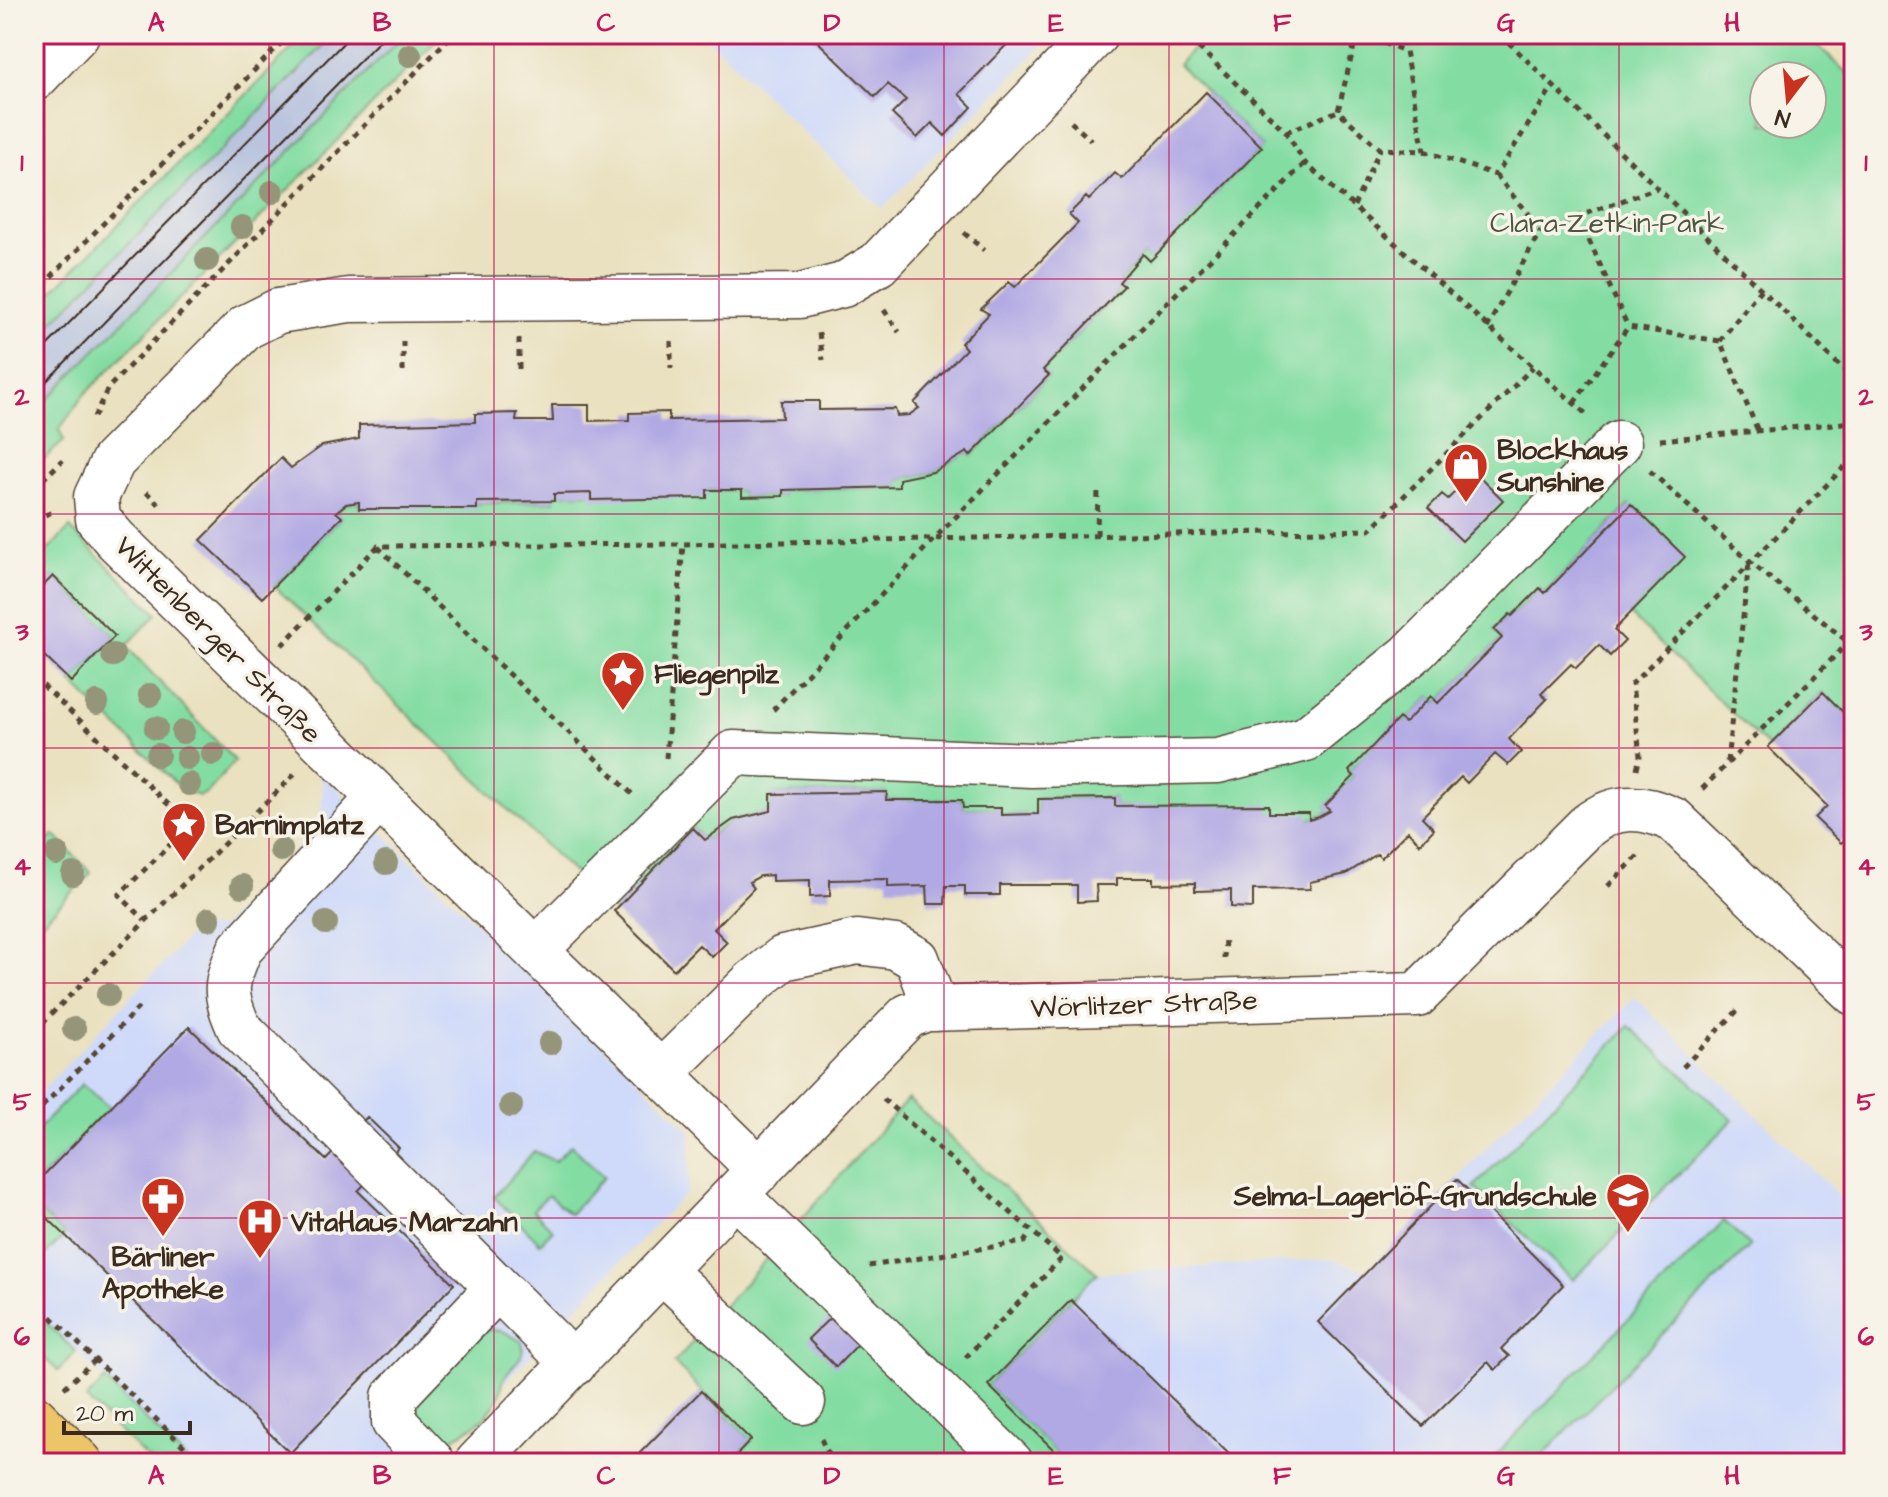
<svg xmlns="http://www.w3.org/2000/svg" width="1888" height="1497" font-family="'Architects Daughter',sans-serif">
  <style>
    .built { fill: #cfdafa }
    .industrial { fill: #bac4de }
    .green { fill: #83dda3; stroke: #5f8460; stroke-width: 2; fill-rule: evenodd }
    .building { fill: #b1a9e4 }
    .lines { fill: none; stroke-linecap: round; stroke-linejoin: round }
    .minor-casing { stroke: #554536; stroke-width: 47 }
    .major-casing { stroke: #554536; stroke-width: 47 }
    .path { stroke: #554536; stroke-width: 5; stroke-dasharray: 6 6; stroke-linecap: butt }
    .minor { stroke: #fff; stroke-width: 44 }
    .major { stroke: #ecc569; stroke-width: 44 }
    .tram { stroke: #3b2a1e; stroke-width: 2 }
    .tree { fill: #949579 }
    .grid { fill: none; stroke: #c2185b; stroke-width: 2; stroke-opacity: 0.55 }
    .labels { text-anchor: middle; stroke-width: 7; stroke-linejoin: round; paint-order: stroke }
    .park-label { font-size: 28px; fill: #4d573f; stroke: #f7f3e8 }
    .poi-label { font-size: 28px; font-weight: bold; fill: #3b2a1e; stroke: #f7f3e8; text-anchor: start }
    .street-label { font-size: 28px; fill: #3b2a1e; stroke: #f7f3e8 }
    .neatline { fill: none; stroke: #c2185b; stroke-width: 3 }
    .grid-label { font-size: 26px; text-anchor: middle; font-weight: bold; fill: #c2185b }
  </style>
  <rect width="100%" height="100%" fill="#f7f3e8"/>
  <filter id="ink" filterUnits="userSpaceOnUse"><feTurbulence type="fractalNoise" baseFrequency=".0125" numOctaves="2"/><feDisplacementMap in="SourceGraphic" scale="16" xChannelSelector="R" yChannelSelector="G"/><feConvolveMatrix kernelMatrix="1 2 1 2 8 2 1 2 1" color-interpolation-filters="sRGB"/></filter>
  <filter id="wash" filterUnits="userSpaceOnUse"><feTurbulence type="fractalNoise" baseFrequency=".006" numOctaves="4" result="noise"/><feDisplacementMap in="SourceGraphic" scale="32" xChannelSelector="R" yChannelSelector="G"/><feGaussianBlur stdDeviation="1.8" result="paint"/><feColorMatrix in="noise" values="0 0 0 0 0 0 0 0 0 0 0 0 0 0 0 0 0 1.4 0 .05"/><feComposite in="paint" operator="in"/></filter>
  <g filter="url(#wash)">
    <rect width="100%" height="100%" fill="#eae1c0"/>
    <!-- built -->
    <path class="built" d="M703 34H1054L882 209Z
      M314 767 691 1131 688 1191 428 1463H190L34 1311V1099L196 929 222 927 320 825 323 785Z
      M1635 997 1854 1210V1463H1067L988 1385 1097 1273 1331 1259 1366 1271Z"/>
    <!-- industrial -->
    <path class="industrial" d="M335 34H405L34 413V341Z"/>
    <!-- green -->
    <path class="green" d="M306 34H335L34 341V310Z
      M405 34H443L83 396 59 430 64 441 34 468V413Z
      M1207 34H1806L1854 80V723L1822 692 1768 747 1629 614 1684 557 1630 504 1545 593 1539 588 1512 616 1509 614 1494 630 1502 638 1438 703 1431 696 1405 723 1399 719 1349 771 1354 776 1326 806 1330 811 1309 820 1269 813 1115 806V798L1038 799V814L1001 815 1000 808H963L962 800H886V792L772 794 771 811 733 820 705 840 693 828 614 911 274 586 341 518 336 512 346 504 359 502V508L554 501V494L742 490V497L782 496 783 490 898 487 899 479 933 472 967 452 971 456 1048 376 1043 370 1124 287 1119 282 1143 254 1150 260 1262 147 1178 64ZM1764 76H1812V124H1764Z
      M70 528 157 614 126 646 235 761 208 792 200 796 187 792 173 781 71 682 115 636 53 576 34 595V564Z
      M54 835 91 873 34 930V855Z
      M1629 1026 1733 1120 1573 1280 1474 1187Z
      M82 1084 110 1108 34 1185V1133Z
      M908 1099 1097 1273 988 1385 1067 1463H729L751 1440 674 1363Z
      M571 1145 604 1177 570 1214 548 1195 533 1210 553 1230 540 1243 494 1197 534 1151 555 1161Z
      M34 1205 65 1235 34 1266Z
      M1724 1221 1750 1246 1535 1463H1488Z
      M34 1311 76 1352 58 1371 34 1348Z
      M488 1329 505 1332 522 1342C526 1359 514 1362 506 1375 502 1381 502 1391 498 1399 486 1423 456 1438 432 1447L414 1431V1396Z
      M105 1380 190 1463H152L86 1399Z"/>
    <g id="blocks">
      <!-- building -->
      <path class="building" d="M810 34H1017L959 94 972 107 945 136 932 123 917 138 892 114 906 100 888 84 875 97Z
        M1206 92 1262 147 1150 261 1143 254 1119 282 1124 286 1043 370 1049 375 970 456 967 452 933 472 899 479V487L783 490V496L742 497V490H707V498L591 500V493L554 494V501L477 502V509H359V502L346 504 336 512 342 517 262 598 201 540 281 458 291 468 322 446 359 439V425L475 422V414L517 413 516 421H553L552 405H589V421L629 420V413L669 412V420L782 418 781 401H819V410L895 409 897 416 909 415 919 408 914 403 966 349 961 343 989 314 981 309 1009 282 1015 287 1078 223 1069 214 1086 197 1089 200 1115 173 1122 179Z
        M1475 472 1503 500 1462 541 1428 508 1442 494 1448 499Z
        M1631 504 1685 557 1614 630 1625 641 1610 656 1599 645 1576 668 1571 664 1541 694 1547 699 1509 739 1521 752 1508 765 1495 754 1467 783 1461 777 1422 817 1434 829 1420 844 1408 831 1381 858 1377 854 1346 874 1310 882V889L1253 890V908L1231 907V890L1195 891V883L1153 884V878H1117V885H1096L1097 901 1077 902V885H1000V895H965V886H946L945 904H928L927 886 888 887V879L830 880V896L810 897V880L772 881V875L760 876 749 882 754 888 714 929 727 942 712 957 699 945 674 970 614 911 693 828 705 840 733 820 771 811V794L887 792 886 800H962L963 808H1001V815L1038 814V799L1115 798V806L1269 805V813H1309V820L1319 817 1330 811 1325 806 1354 776 1349 771 1399 718 1405 723 1431 696 1438 703 1502 638 1494 630 1510 614 1512 616 1540 588 1545 593Z
        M53 576 115 636 71 682 34 646V595Z
        M1823 692 1854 723V833L1841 843 1815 818 1827 806 1768 747Z
        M189 1027 326 1160 367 1117 399 1148 358 1191 454 1284 290 1453 34 1205V1185Z
        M1457 1179 1563 1285 1501 1349 1509 1356 1495 1370 1488 1362 1423 1426 1318 1322Z
        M1071 1300 1238 1463H1067L988 1385Z
        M835 1313 862 1340 836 1367 808 1339Z
        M701 1391 751 1440 729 1463H630Z"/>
    </g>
  </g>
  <g filter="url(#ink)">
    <use href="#blocks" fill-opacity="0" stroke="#554536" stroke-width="2"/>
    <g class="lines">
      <!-- minor casing -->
      <g class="minor-casing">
        <path id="minor" d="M34 79 77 34
          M379 798 240 949C225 984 223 992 239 1028L574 1364
          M536 950 733 753 1031 765 1218 761 1306 739 1410 655 1619 443
          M661 1073 753 982 783 958 857 942 896 947 917 959 936 1009
          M760 1170 115 539 98 519 96 497 113 461 246 327 278 311 349 300 800 296 843 285 878 264 1096 34
          M736 1195 1011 1463
          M663 1271 803 1402
          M433 1463 394 1422V1397L497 1288
          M477 1463 854 1071 908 1016 926 1009 1417 995 1587 826C1614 804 1643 805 1674 820L1854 993"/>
      </g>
      <!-- major casing -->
      <g class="major-casing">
        <path id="major" d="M34 1417 81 1463"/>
      </g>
      <!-- path -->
      <path class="path" d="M1357 34 1338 111 1380 149 1424 151 1496 175 1553 86
        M1361 34 1405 51 1424 151
        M1500 34 1854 380
        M1190 39 1286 132 1305 163 1586 414
        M1071 122 1091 140
        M1286 132 1338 111
        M1496 175 1541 230 1657 188
        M1354 206 1380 149
        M1579 218 1628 327
        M964 233 984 250
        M34 294 290 34
        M884 310 899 332
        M1487 328 1541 230
        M819 333 823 360
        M519 339V370
        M403 341V372
        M671 341V368
        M1720 341 1761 289
        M1574 403 1628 327 1720 341 1758 431
        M94 417 108 388 453 34
        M1660 440 1854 422
        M1650 471 1749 561 1854 647
        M34 488 63 460
        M146 492 161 506
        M34 519 53 512
        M1097 535 1098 488
        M378 547 632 794
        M282 645 378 546 683 544 1370 530 1533 367
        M34 677 190 825 119 895 145 920
        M773 710 934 539 1305 163
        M666 758 683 544
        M1727 762 1749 562
        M1637 769 1640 756 1632 684 1854 457
        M1702 789 1854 637
        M1608 886 1640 854
        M1224 959 1225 937
        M34 1031 296 773
        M1683 1067 1737 1011
        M883 1099 1062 1258 965 1358
        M34 1115 141 1005
        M869 1266 1024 1242 1030 1234
        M34 1300 201 1463
        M64 1388 95 1360
        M821 1439 832 1463"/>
      <!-- minor -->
      <use href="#minor" class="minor"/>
      <!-- major -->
      <use href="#major" class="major"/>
      <!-- tram -->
      <path class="tram" d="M34 359 352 34
        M34 394 386 34"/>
    </g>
    <!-- trees -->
    <g class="tree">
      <circle cx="410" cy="55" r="12"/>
      <circle cx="272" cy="192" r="12"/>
      <circle cx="242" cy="227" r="12"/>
      <circle cx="207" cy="260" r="12"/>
      <circle cx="113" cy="655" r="12"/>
      <circle cx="150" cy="695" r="12"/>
      <circle cx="97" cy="703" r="12"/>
      <circle cx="156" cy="728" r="12"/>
      <circle cx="183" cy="732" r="12"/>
      <circle cx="213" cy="754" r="12"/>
      <circle cx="158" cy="755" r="12"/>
      <circle cx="187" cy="758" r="12"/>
      <circle cx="189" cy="784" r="12"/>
      <circle cx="281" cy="850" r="12"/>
      <circle cx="57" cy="854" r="12"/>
      <circle cx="386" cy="863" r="12"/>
      <circle cx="73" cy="874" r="12"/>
      <circle cx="242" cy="886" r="12"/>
      <circle cx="209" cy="919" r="12"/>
      <circle cx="326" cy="923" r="12"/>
      <circle cx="108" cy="995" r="12"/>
      <circle cx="74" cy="1029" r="12"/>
      <circle cx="550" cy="1043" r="12"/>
      <circle cx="511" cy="1106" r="12"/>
    </g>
  </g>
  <!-- grid -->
  <path class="grid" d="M269 34V1463M494 34V1463M719 34V1463M944 34V1463M1169 34V1463M1394 34V1463M1619 34V1463M34 279H1854M34 514H1854M34 748H1854M34 983H1854M34 1218H1854"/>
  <!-- icons -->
  <defs>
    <g id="shop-pin" transform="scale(2.3)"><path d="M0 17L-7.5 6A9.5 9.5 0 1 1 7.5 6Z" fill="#c8321e" stroke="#f7f3e8"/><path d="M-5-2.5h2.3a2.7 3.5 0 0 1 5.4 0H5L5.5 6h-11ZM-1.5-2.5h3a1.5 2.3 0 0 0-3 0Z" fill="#fff"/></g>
    <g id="sight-pin" transform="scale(2.3)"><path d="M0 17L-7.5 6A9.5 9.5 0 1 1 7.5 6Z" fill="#c8321e" stroke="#f7f3e8"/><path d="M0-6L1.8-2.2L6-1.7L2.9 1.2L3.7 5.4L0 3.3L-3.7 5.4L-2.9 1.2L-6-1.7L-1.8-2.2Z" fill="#fff"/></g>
    <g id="school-pin" transform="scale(2.3)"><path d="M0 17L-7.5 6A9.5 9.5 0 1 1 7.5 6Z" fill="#c8321e" stroke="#f7f3e8"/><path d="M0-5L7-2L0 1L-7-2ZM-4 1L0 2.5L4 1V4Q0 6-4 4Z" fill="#fff"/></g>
    <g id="pharmacy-pin" transform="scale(2.3)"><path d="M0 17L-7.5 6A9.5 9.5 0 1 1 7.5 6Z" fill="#c8321e" stroke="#f7f3e8"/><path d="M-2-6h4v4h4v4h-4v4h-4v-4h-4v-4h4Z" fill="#fff"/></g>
    <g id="hospital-pin" transform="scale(2.3)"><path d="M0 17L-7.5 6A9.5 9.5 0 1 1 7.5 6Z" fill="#c8321e" stroke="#f7f3e8"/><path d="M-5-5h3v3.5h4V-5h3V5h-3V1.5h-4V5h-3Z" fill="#fff"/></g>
  </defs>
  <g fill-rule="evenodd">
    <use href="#shop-pin" x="1466" y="465"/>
    <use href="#sight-pin" x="623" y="673"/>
    <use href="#sight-pin" x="184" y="824"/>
    <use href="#school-pin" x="1628" y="1195"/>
    <use href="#pharmacy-pin" x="163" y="1199"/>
    <use href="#hospital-pin" x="260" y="1221"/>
  </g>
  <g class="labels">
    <!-- park labels -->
    <g class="park-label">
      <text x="1607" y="232">Clara-Zetkin-Park</text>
    </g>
    <!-- poi labels -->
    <g class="poi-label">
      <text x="1497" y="459">Blockhaus<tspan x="1497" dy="32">Sunshine</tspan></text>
      <text x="654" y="683">Fliegenpilz</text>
      <text x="215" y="834">Barnimplatz</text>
      <text x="1597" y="1205" text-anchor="end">Selma-Lagerlöf-Grundschule</text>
      <text x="291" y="1231">VitaHaus Marzahn</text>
      <text x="163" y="1266" text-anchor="middle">Bärliner<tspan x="163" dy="32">Apotheke</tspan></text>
    </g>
    <!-- street labels -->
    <g class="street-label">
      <text transform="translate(219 639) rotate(45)" y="10">Wittenberger Straße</text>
      <text transform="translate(1144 1003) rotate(-2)" y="10">Wörlitzer Straße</text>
    </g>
  </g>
  <!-- margin -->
  <rect width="1888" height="1497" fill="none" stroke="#f7f3e8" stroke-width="88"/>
  <!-- north arrow -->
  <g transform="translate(1788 100) rotate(196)"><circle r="38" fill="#f7f3e8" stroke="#aca397" stroke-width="2"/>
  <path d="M0-6L14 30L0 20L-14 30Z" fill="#c8321e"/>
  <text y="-12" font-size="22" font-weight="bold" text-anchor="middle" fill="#3b2a1e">N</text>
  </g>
  <!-- scale -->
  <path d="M64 1421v12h126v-12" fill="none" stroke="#3b2a1e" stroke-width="4"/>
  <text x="76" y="1421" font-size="24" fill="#3b2a1e" stroke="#f7f3e8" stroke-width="6" paint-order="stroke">20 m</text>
  <rect x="44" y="44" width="1800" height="1409" class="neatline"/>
  <g class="grid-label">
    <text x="156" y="31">A</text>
    <text x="382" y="31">B</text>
    <text x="606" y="31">C</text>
    <text x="832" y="31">D</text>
    <text x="1056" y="31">E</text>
    <text x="1282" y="31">F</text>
    <text x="1506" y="31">G</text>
    <text x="1732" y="31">H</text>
    <text x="22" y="171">1</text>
    <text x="1866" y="171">1</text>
    <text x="22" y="405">2</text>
    <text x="1866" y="405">2</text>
    <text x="22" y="640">3</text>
    <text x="1866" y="640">3</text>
    <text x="22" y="875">4</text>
    <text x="1866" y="875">4</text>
    <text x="22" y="1110">5</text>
    <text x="1866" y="1110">5</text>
    <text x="22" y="1345">6</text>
    <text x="1866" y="1345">6</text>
    <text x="156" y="1484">A</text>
    <text x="382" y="1484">B</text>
    <text x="606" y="1484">C</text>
    <text x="832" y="1484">D</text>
    <text x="1056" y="1484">E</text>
    <text x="1282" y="1484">F</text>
    <text x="1506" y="1484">G</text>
    <text x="1732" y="1484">H</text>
  </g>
</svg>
